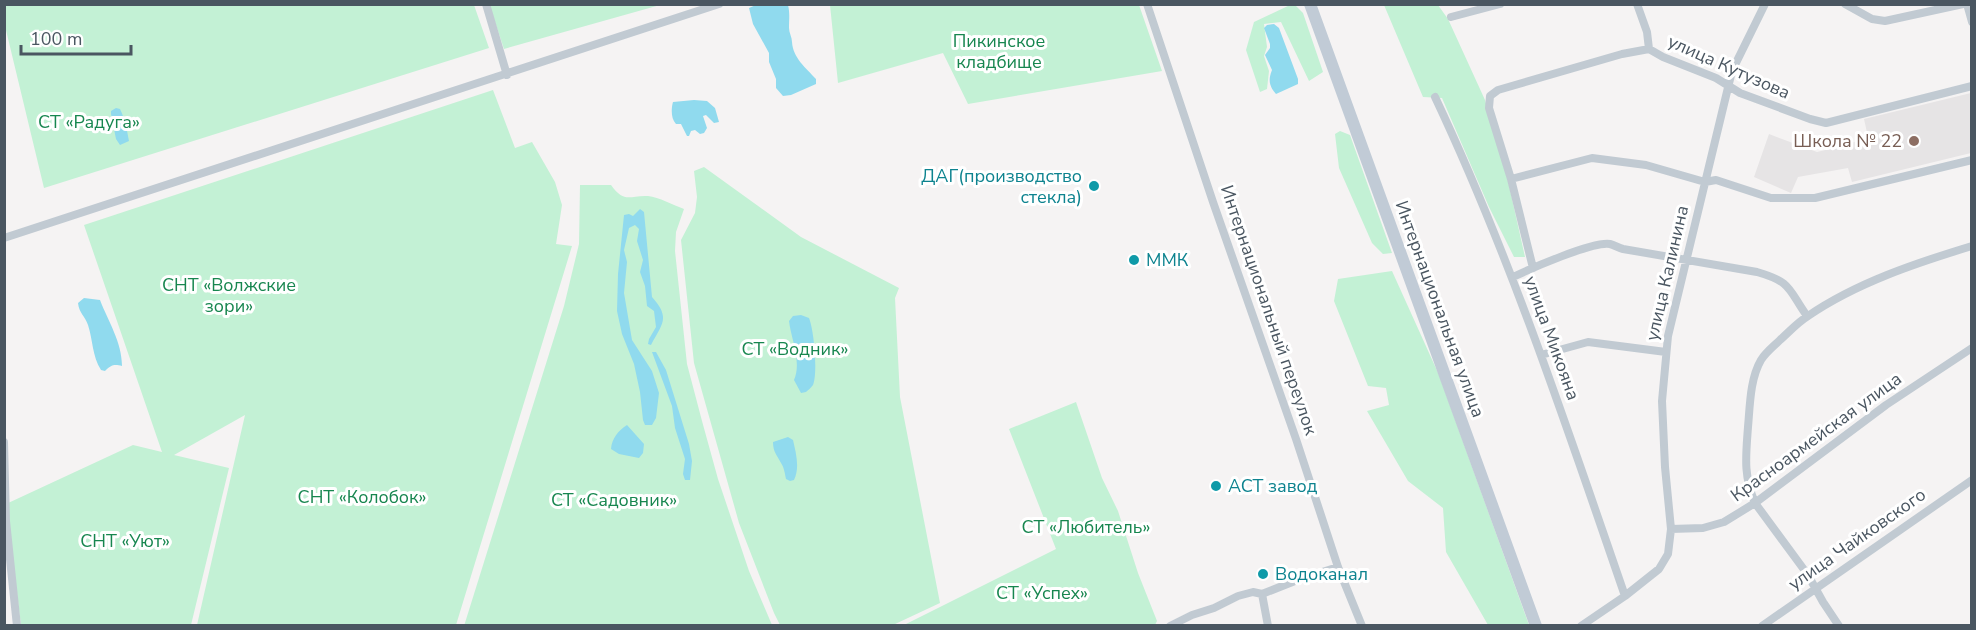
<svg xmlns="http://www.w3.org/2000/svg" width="1976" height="630" font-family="'Nunito Sans',sans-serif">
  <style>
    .education { fill: #e6e4e5 }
    .green { fill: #c3f1d5 }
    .water { fill: #90daee }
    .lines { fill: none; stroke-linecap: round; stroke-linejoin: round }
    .street { stroke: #c1cad2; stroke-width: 8 }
    .secondary { stroke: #c1cbd6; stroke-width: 12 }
    .education-dot { fill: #8d6e63; stroke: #fff; stroke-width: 2 }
    .culture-dot { fill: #0f9aa8; stroke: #fff; stroke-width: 2 }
    .labels { text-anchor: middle; stroke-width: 6; stroke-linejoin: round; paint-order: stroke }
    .park-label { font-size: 18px; fill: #17864f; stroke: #fff }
    .street-label { font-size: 18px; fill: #4a5661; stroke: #fff }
    .education-label { font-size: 18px; fill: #785e54; stroke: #fff; text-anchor: end }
    .culture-label { font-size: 18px; fill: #0d838f; stroke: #fff; text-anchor: start }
  </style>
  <rect width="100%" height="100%" fill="#f5f3f3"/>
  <!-- education -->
  <path class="education" d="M1971 93V153L1852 182 1848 168 1798 177 1791 193 1754 177 1769 134 1817 152 1846 145 1868 137 1864 119Z"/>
  <!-- green -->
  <path class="green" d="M489 4 660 5 504 49Z
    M4 5H474L489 48 44 188 5 26Z
    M830 5H1139L1162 71 968 104 943 53 838 83Z
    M1290 5H1295L1303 13 1323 72 1309 81 1281 22 1264 24 1267 47 1264 56 1269 71 1267 89 1260 92 1246 50 1254 22Z
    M1384 5H1438L1448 19 1485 100 1508 181 1525 257H1514L1489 207 1442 98 1423 97Z
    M493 90 515 148 532 142 555 182 562 205 556 244 572 246 456 625H197L245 415 174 455 229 468 191 625H21L6 504 133 445 162 452 84 225Z
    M1340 131 1350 135 1392 253 1383 254 1372 243 1339 168 1335 134Z
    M704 167 801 237 899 288 895 298 900 397 940 603 893 625H780L774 613 739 523 694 363 681 240 695 213 697 197 694 171Z
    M580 185H611C625 204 629 195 648 196 659 197 673 205 684 209L676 232 675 251 687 364 702 421 718 479 749 571 772 625 464 626 564 306 579 244Z
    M1392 271 1439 375 1529 625H1488L1446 552 1443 508 1408 481 1367 411 1389 405 1386 388 1368 386 1334 301 1338 279Z
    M1076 402 1102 478 1118 511 1138 573 1157 621 1155 625H904L1056 549 1009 429Z"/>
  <!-- water -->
  <path class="water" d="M756 5H788C790 13 789 19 789 28 789 33 792 37 792 42 793 58 806 68 816 79V84L791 95 783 96 776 88V79L769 62V53L753 24 749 8Z
    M1274 24 1279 28 1298 79V84L1276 94C1269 86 1268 80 1272 70L1265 55 1270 48V44L1264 28 1267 25Z
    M694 100 707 101 715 108 719 122 714 123 706 115 703 116 707 128 704 133 700 134 695 130 691 131 689 136H687L681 124H676C671 119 671 109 673 102Z
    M116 108 120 109C125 119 127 130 129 141L120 145 116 139 111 114V111Z
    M640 209 644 212 652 297C671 318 662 324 651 345L648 344 649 339 656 327 654 311 647 306 645 286 640 272 643 260 637 241 639 229 635 225 629 228 624 250 627 262 624 293 632 340 652 371 659 393 656 418 652 425H645L643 420 640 392 634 364 622 334 617 311 618 274 624 215 629 214 633 216Z
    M84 298 100 300C108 321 122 342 122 366 114 364 111 365 105 371L101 370C92 356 93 340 88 325 85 316 79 313 78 303Z
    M801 315 809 318C814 330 818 373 813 385 811 388 808 390 806 392L801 393 794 380C802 363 791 338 789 321L793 316Z
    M652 352H656L666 370 689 444 692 461 690 480H685L683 474 685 459 675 428 672 406Z
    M627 425 644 444 643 453 639 458 619 454 611 449C612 438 618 431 627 425Z
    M788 437 793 440C796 453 800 468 794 480L790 481 786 479C785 474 784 467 781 463 777 455 773 452 773 442Z"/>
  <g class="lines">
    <!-- street -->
    <path class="street" d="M486 4 507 75
      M1147 4 1213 202 1296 439 1338 567 1362 626
      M1637 4 1647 32 1649 49
      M1845 4 1872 19 1885 21 1963 4
      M1967 4 1972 22
      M1451 17 1500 4
      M1435 97C1511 258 1567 428 1625 596
      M1511 179 1592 158 1646 165 1705 182 1716 180 1771 198H1815L1972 160
      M4 238 719 4
      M1533 268 1511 179 1489 108 1490 96 1498 90 1622 54 1649 49 1663 57 1716 78 1740 93 1810 119 1826 123 1834 121 1972 86
      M1513 277C1530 269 1593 241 1610 244 1614 245 1619 248 1623 249L1757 272C1792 282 1788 289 1807 316
      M1541 355 1588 342 1666 352
      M4 442 6 521 17 626
      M1671 529 1703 528 1724 522 1755 503 1886 405 1972 348
      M1262 594 1268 626
      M1170 626 1192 615 1214 608 1238 596 1253 592 1262 594 1300 579 1338 567
      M1581 626 1625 596 1659 569 1668 554 1671 529 1665 467 1662 401 1668 336 1732 71 1765 4
      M1762 626 1972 480
      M1839 626 1823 602 1808 575 1755 503C1743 475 1746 455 1748 427 1750 405 1750 379 1761 360 1766 352 1774 346 1780 340 1789 332 1798 322 1808 316 1856 283 1916 263 1972 246"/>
    <!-- secondary -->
    <path class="secondary" d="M1310 4 1536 626"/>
  </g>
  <!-- markers -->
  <circle class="education-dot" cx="1914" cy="141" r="6"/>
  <g class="culture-dot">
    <circle cx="1094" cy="186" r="6"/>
    <circle cx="1134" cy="260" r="6"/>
    <circle cx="1216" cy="486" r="6"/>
    <circle cx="1263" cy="574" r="6"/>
  </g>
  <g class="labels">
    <!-- park labels -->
    <g class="park-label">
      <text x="999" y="47">Пикинское<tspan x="999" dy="21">кладбище</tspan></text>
      <text x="89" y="128">СТ «Радуга»</text>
      <text x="229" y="291">СНТ «Волжские<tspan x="229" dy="21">зори»</tspan></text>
      <text x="795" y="355">СТ «Водник»</text>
      <text x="362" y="503">СНТ «Колобок»</text>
      <text x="614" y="506">СТ «Садовник»</text>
      <text x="1086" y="533">СТ «Любитель»</text>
      <text x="125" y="547">СНТ «Уют»</text>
      <text x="1042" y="599">СТ «Успех»</text>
    </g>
    <!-- street labels -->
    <g class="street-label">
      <text transform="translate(1729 67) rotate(24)" y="6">улица Кутузова</text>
      <text transform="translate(1667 273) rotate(-77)" y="6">улица Калинина</text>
      <text transform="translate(1440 309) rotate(70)" y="6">Интернациональная улица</text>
      <text transform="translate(1269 310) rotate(71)" y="6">Интернациональный переулок</text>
      <text transform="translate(1552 338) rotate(70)" y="6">улица Микояна</text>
      <text transform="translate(1816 437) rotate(-36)" y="6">Красноармейская улица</text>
      <text transform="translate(1857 539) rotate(-35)" y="6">улица Чайковского</text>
    </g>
    <!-- education labels -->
    <g class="education-label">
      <text x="1902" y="147">Школа № 22</text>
    </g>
    <!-- culture labels -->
    <g class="culture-label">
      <text x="1082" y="182" text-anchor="end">ДАГ(производство<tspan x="1082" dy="21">стекла)</tspan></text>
      <text x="1146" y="266">ММК</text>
      <text x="1228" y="492">АСТ завод</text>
      <text x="1275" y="580">Водоканал</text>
    </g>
  </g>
  <!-- border -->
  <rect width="1976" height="630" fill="none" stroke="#4a5661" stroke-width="12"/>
  <!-- scale -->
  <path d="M21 45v9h110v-9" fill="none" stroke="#4a5661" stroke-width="3"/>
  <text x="30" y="45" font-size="18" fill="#4a5661" stroke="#ffffff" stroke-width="4.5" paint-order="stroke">100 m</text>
</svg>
